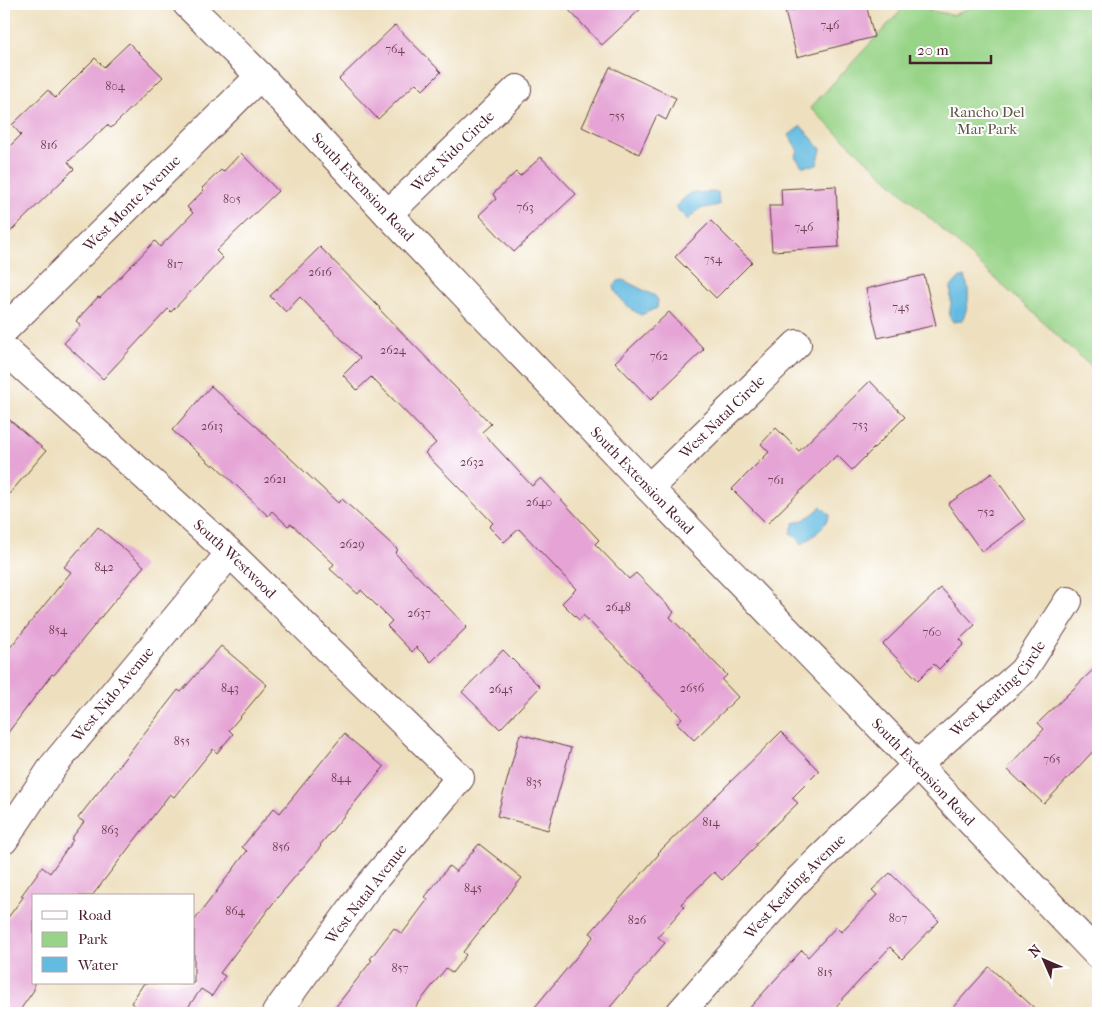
<svg xmlns="http://www.w3.org/2000/svg" width="1102" height="1017" font-family="'IM FELL French Canon',serif">
  <style>
    .green { fill: #98d488; stroke: #717a5a }
    .water { fill: #64bbe1; stroke: #576d86 }
    .building { fill: #e5a4d5 }
    .lines { fill: none; stroke-linecap: round; stroke-linejoin: round }
    .minor-casing { stroke: #633c41; stroke-width: 30 }
    .tertiary-casing { stroke: #633c41; stroke-width: 30 }
    .minor { stroke: #fff; stroke-width: 28 }
    .tertiary { stroke: #fff; stroke-width: 28 }
    .labels { text-anchor: middle; stroke-width: 4; stroke-linejoin: round; paint-order: stroke }
    .number-label { font-size: 12px; fill: #714056 }
    .park-label { font-size: 15px; fill: #615547; stroke: #fff }
    .street-label { font-size: 15px; fill: #4a1f2b; stroke: #fff }
  </style>
  <rect width="100%" height="100%" fill="#fff"/>
  <filter id="ink" filterUnits="userSpaceOnUse"><feTurbulence type="fractalNoise" baseFrequency=".02" numOctaves="2"/><feDisplacementMap in="SourceGraphic" scale="10" xChannelSelector="R" yChannelSelector="G"/><feConvolveMatrix kernelMatrix="1 2 1 2 8 2 1 2 1" color-interpolation-filters="sRGB"/></filter>
  <filter id="wash" filterUnits="userSpaceOnUse"><feTurbulence type="fractalNoise" baseFrequency=".0096" numOctaves="4" result="noise"/><feDisplacementMap in="SourceGraphic" scale="20" xChannelSelector="R" yChannelSelector="G"/><feGaussianBlur stdDeviation="1.12" result="paint"/><feColorMatrix in="noise" values="0 0 0 0 0 0 0 0 0 0 0 0 0 0 0 0 0 1.4 0 .05"/><feComposite in="paint" operator="in"/></filter>
  <g filter="url(#wash)">
    <rect width="100%" height="100%" fill="#eee0bf"/>
    <!-- green -->
    <path class="green" d="M907 4H920L927 10 954 15 978 4H1098V373L810 108Z"/>
    <!-- water -->
    <path class="water" d="M801 126 821 149 817 165 802 166 795 156 798 151 789 135Z
      M718 192 719 205 699 209 688 220 675 207 690 193Z
      M964 277C971 289 969 310 961 321L953 322 949 316 951 304V287L959 278Z
      M623 280 655 296 658 300 657 308 641 315C632 311 615 296 614 286L618 281Z
      M821 506 830 515C822 530 816 535 802 544L796 536 790 533 794 523C805 520 813 515 821 506Z"/>
    <g id="blocks">
      <!-- building -->
      <path class="building" d="M563 4H646L602 45Z
        M819 4H866L874 37 797 57 785 12Z
        M395 25 441 72 423 90 416 83 378 119 339 79Z
        M129 43 163 77 111 128 107 125 68 162 74 169 4 238V152L21 135 12 125 48 90 55 98 95 58 104 67Z
        M610 67 676 98 666 120 657 115 639 154 582 127Z
        M241 153 278 191 216 251 223 258 171 312 168 309 103 379 64 343 81 325 76 321 98 297 100 298 155 241 160 247 193 213 187 207 204 190 202 188 221 170 223 172Z
        M541 157 576 194 514 252 479 215 496 199 493 194 516 172 520 176Z
        M836 186 839 247 772 251 769 206H782L781 189Z
        M711 221 752 262 716 298 675 257Z
        M320 247 380 308 379 309 491 424 482 432 532 486 541 478 599 540 595 544 629 579 636 573 674 612 670 617 727 675 722 680 738 697 694 740 677 723 682 718 640 675 641 674 583 615 579 620 562 603 576 589 519 529 504 542 489 527 493 523 425 453 436 443 371 377 357 390 343 375 360 358 300 297 286 312 270 296Z
        M924 275 936 325 878 338 866 289Z
        M669 312 704 349 651 400 615 362Z
        M870 381 905 417 852 470 837 455 767 524 732 489 769 452 761 444 776 428 799 451Z
        M211 386 256 426 338 503 342 499 398 550 395 553 467 627 431 662 416 647 412 652 387 626 392 621 361 590 358 594 330 569 334 564 291 524 288 526 272 511 268 516 214 464 213 466 172 430Z
        M4 415 46 451 4 500Z
        M992 473 1025 520 982 552 948 504Z
        M98 527 144 566 111 605 54 675 52 674 4 738V655L71 572 64 567Z
        M941 588 975 625 960 639 964 644 939 669 934 664 918 680 883 644Z
        M221 646 267 685 229 730 233 734 217 753 213 749 174 797 170 794 92 896H34V990L18 1013H4V923L24 896H21L42 867 50 873 73 840 71 839 84 822 78 818 121 763 178 690 181 692Z
        M503 650 540 687 500 729 462 692Z
        M1098 665V746L1044 804 1007 769 1044 729 1038 723Z
        M781 732 819 771 792 798 798 803 755 844 757 845 722 880 714 872 681 904 684 907 658 937 665 943 605 1013H530L594 936 590 933 659 854 658 853Z
        M344 734 384 767 320 845 321 846 277 898 220 973 225 976 212 996 201 989 184 1013H146L131 1003 144 983H194V921L247 851 242 847 274 808 280 813Z
        M520 734 571 748 548 830 497 816Z
        M479 844 522 878 463 952 466 955 452 973 446 968 411 1013H331L372 960 370 959 394 928 402 934 428 899 425 897 449 866 456 872Z
        M890 873 939 921 902 959 890 947 830 1013H745L802 950 808 957 836 927 841 932 877 895 872 890Z
        M989 967 1040 1013H948Z"/>
    </g>
  </g>
  <g filter="url(#ink)">
    <use href="#blocks" fill-opacity="0" stroke="#633c41" stroke-width="1"/>
    <g class="lines">
      <!-- minor casing -->
      <g class="minor-casing">
        <g id="minor">
          <path id="s1" d="M388 214 517 89"/>
          <path id="s2" d="M4 330 260 76"/>
          <path id="s3" d="M4 349 230 553 460 778 366 889 276 1013"/>
          <path id="s4" d="M649 488 797 344"/>
          <path id="s5" d="M4 840 54 765 230 553"/>
          <path id="s6" d="M680 1013 794 884 917 765 1023 671 1068 601"/>
        </g>
      </g>
      <!-- tertiary casing -->
      <g class="tertiary-casing">
        <g id="tertiary">
          <path id="s7" d="M187 4 260 76 388 214 649 488 892 739 1098 955"/>
        </g>
      </g>
      <!-- minor -->
      <use href="#minor" class="minor"/>
      <!-- tertiary -->
      <use href="#tertiary" class="tertiary"/>
    </g>
  </g>
  <g class="labels">
    <!-- number labels -->
    <g class="number-label">
      <text x="830" y="29">746</text>
      <text x="395" y="53">764</text>
      <text x="115" y="90">804</text>
      <text x="617" y="120">755</text>
      <text x="49" y="149">816</text>
      <text x="232" y="203">805</text>
      <text x="525" y="211">763</text>
      <text x="804" y="231">746</text>
      <text x="713" y="263">754</text>
      <text x="175" y="268">817</text>
      <text x="320" y="276">2616</text>
      <text x="901" y="311">745</text>
      <text x="393" y="354">2624</text>
      <text x="659" y="360">762</text>
      <text x="860" y="429">753</text>
      <text x="212" y="430">2613</text>
      <text x="472" y="466">2632</text>
      <text x="275" y="483">2621</text>
      <text x="776" y="484">761</text>
      <text x="539" y="506">2640</text>
      <text x="986" y="516">752</text>
      <text x="352" y="548">2629</text>
      <text x="104" y="571">842</text>
      <text x="618" y="611">2648</text>
      <text x="419" y="617">2637</text>
      <text x="58" y="634">854</text>
      <text x="932" y="636">760</text>
      <text x="230" y="692">843</text>
      <text x="692" y="692">2656</text>
      <text x="501" y="693">2645</text>
      <text x="182" y="745">855</text>
      <text x="1052" y="763">765</text>
      <text x="341" y="782">844</text>
      <text x="534" y="786">835</text>
      <text x="711" y="826">814</text>
      <text x="110" y="834">863</text>
      <text x="281" y="851">856</text>
      <text x="473" y="892">845</text>
      <text x="235" y="915">864</text>
      <text x="898" y="922">807</text>
      <text x="637" y="924">826</text>
      <text x="400" y="972">857</text>
      <text x="825" y="976">815</text>
    </g>
    <!-- park labels -->
    <g class="park-label">
      <text x="987" y="117">Rancho Del<tspan x="987" dy="17">Mar Park</tspan></text>
    </g>
    <!-- street labels -->
    <g class="street-label">
      <text dy="5" stroke="none"><textPath href="#s1" startOffset="90">West Nido Circle</textPath></text>
      <text dy="5" stroke="none"><textPath href="#s7" startOffset="254">South Extension Road</textPath></text>
      <text dy="5" stroke="none"><textPath href="#s2" startOffset="180">West Monte Avenue</textPath></text>
      <text dy="5" stroke="none"><textPath href="#s4" startOffset="102">West Natal Circle</textPath></text>
      <text dy="5" stroke="none"><textPath href="#s7" startOffset="659">South Extension Road</textPath></text>
      <text dy="5" stroke="none"><textPath href="#s3" startOffset="312">South Westwood</textPath></text>
      <text dy="5" stroke="none"><textPath href="#s6" startOffset="455">West Keating Circle</textPath></text>
      <text dy="5" stroke="none"><textPath href="#s5" startOffset="182">West Nido Avenue</textPath></text>
      <text dy="5" stroke="none"><textPath href="#s7" startOffset="1064">South Extension Road</textPath></text>
      <text dy="5" stroke="none"><textPath href="#s6" startOffset="171">West Keating Avenue</textPath></text>
      <text transform="translate(366 894) rotate(-52)" y="5">West Natal Avenue</text>
    </g>
  </g>
  <!-- margin -->
  <rect width="1102" height="1017" fill="none" stroke="#fff" stroke-width="20"/>
  <!-- legend -->
  <rect x="32" y="894" width="162" height="90" fill="#ffffff" stroke="#b7a5aa"/>
  <rect x="42" y="911" width="25" height="8" fill="#ffffff" stroke="#b7a5aa"/>
  <text x="78" y="920" font-size="15" fill="#4a1f2b">Road</text>
  <rect x="42" y="932" width="25" height="15" fill="#98d488" stroke="#b7a5aa"/>
  <text x="78" y="944" font-size="15" fill="#4a1f2b">Park</text>
  <rect x="42" y="957" width="25" height="15" fill="#64bbe1" stroke="#b7a5aa"/>
  <text x="78" y="970" font-size="15" fill="#4a1f2b">Water</text>
  <!-- north arrow -->
  <g transform="translate(1044 960) rotate(315)" stroke="#ffffff" stroke-width="4" paint-order="stroke">
  <path d="M0-4L9 19L0 12L-9 19Z" fill="#4a1f2b"/>
  <text y="-8" font-size="14" font-weight="bold" text-anchor="middle" fill="#4a1f2b">N</text>
  </g>
  <!-- scale -->
  <path d="M910 55v8h81v-8" fill="none" stroke="#4a1f2b" stroke-width="2.5"/>
  <text x="917" y="55" font-size="15" fill="#4a1f2b" stroke="#ffffff" stroke-width="4" paint-order="stroke">20 m</text>
</svg>
